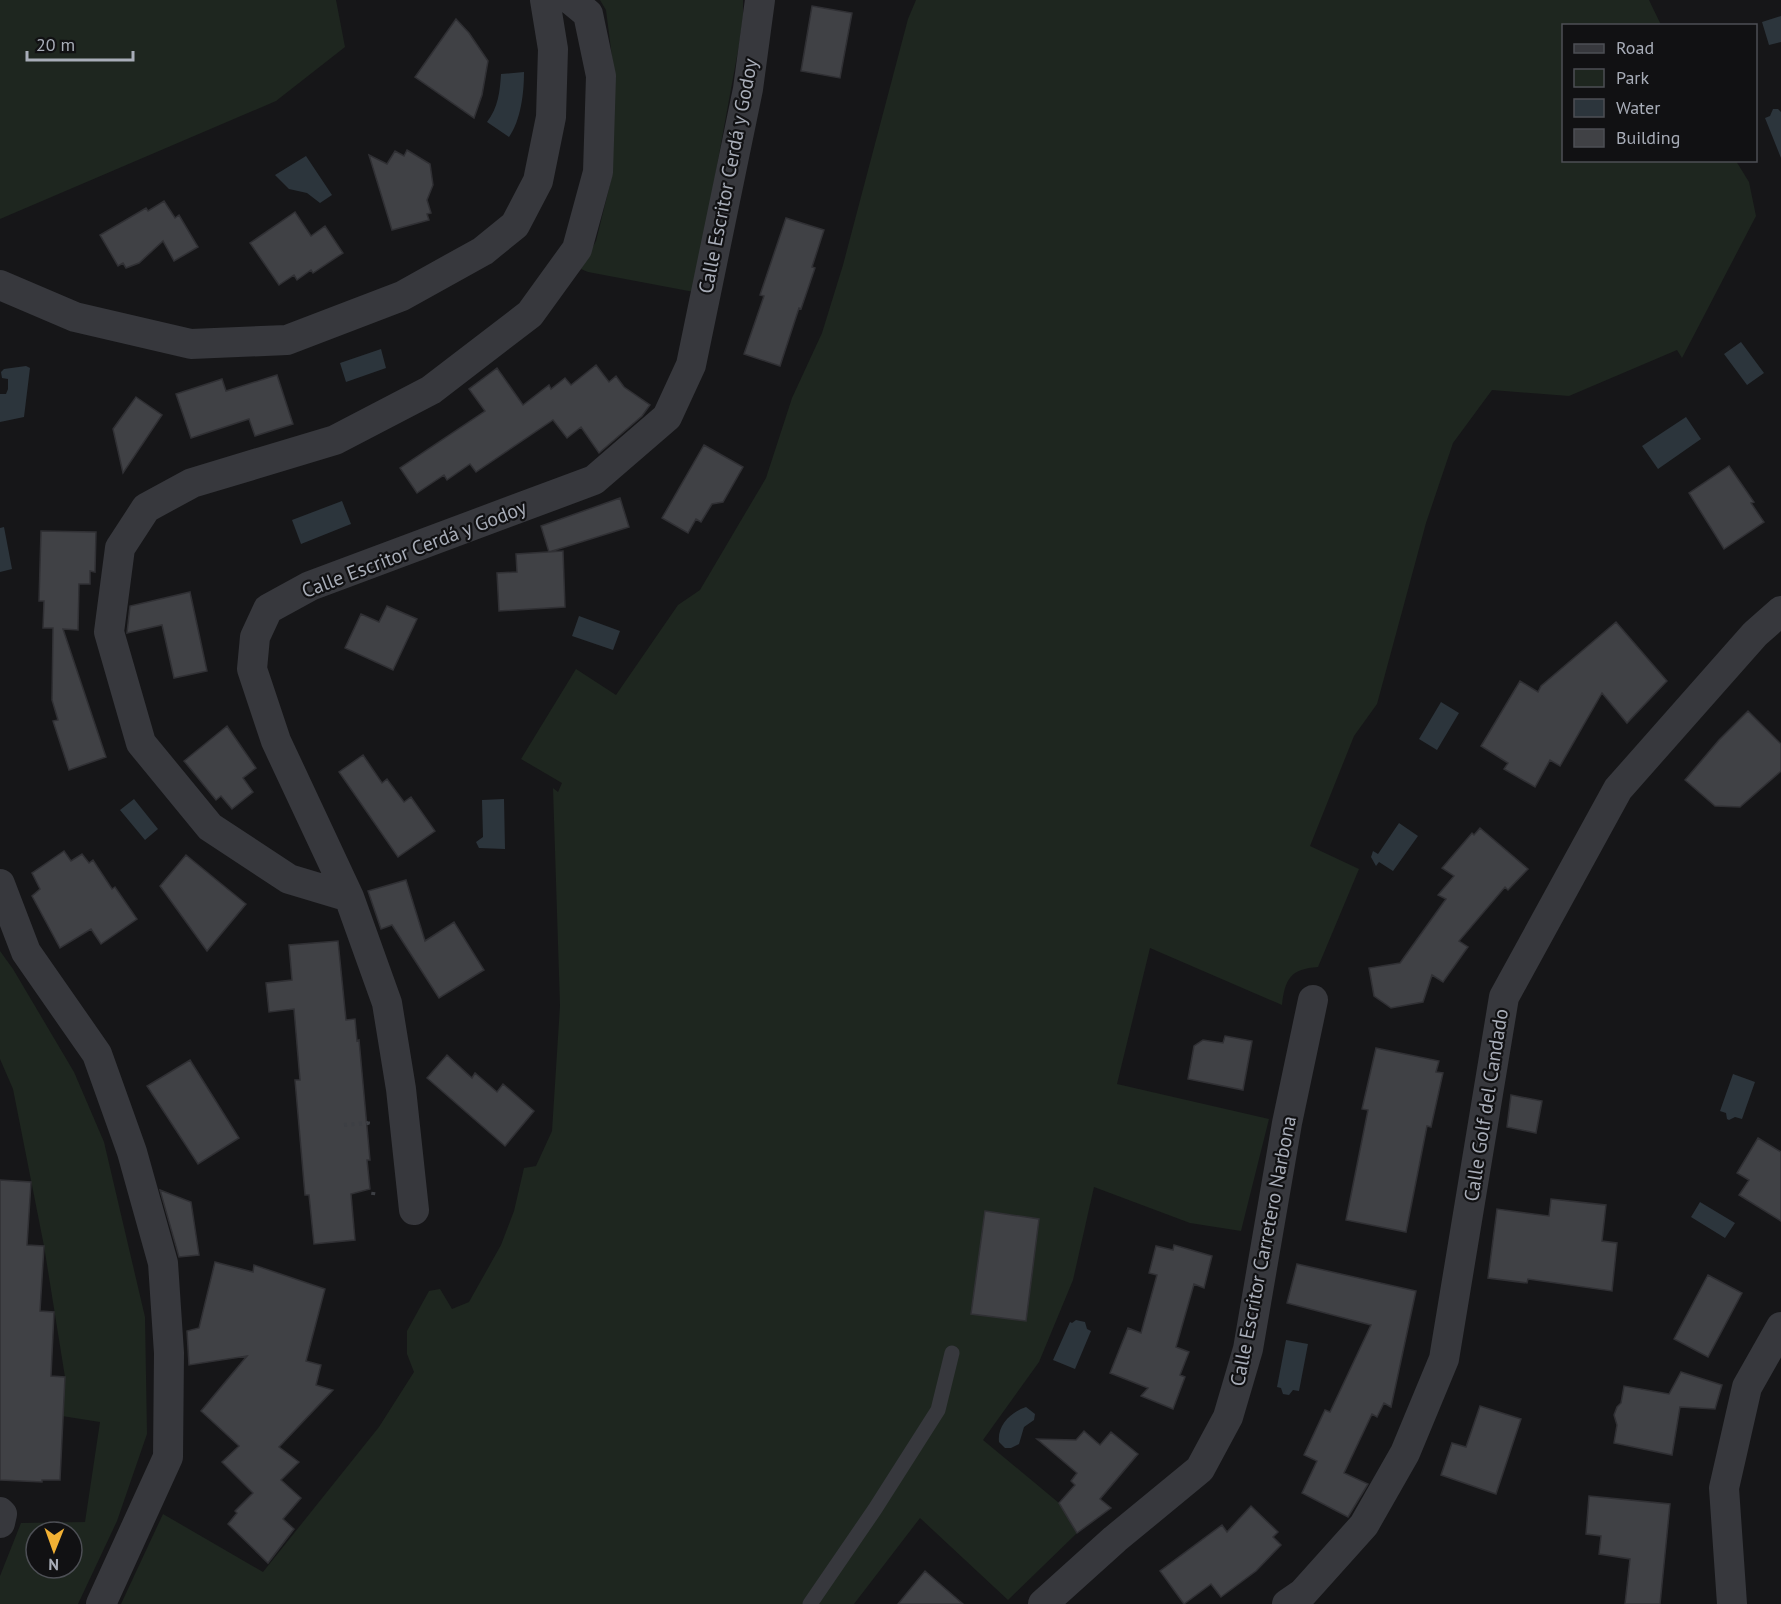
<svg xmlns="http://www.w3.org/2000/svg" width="1781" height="1604" font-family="'PT Sans',sans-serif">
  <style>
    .green { fill: #1e261f; fill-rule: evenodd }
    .water { fill: #2c353c }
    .building { fill: #404145; stroke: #303034; stroke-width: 1.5 }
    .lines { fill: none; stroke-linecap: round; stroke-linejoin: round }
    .path { stroke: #3d3f44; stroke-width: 4; stroke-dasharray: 3 4.5; stroke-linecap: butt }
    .service { stroke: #37383d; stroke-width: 15 }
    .minor { stroke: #37383d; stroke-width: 30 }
    .labels { text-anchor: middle; stroke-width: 4.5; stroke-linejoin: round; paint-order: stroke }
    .street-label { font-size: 20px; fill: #a8adb8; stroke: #111113 }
  </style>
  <rect width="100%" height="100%" fill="#161618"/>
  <!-- green -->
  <path class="green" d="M0 0H336L345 47 276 101 0 219Z
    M600 0H743V17L739 45 694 292 588 272 581 269 596 241 613 172V65L606 10Z
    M916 0H1649L1661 25 1564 26V160L1736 161 1749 182 1756 216 1682 358 1677 350 1569 396 1492 390 1453 443 1426 523 1377 704 1354 736 1310 846 1359 869 1318 967C1291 969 1285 978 1282 1005L1150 948 1117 1084 1269 1119 1241 1231 1190 1223 1094 1187 1073 1280 1039 1362 983 1440 1059 1503 1077 1533 1008 1600 920 1518 854 1604H121L163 1514 263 1572 379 1427 414 1372 407 1354V1331L429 1291 440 1289 452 1309 469 1302 501 1245 514 1211 524 1168 536 1166 552 1131 560 1006 553 788 558 792 562 783 521 759 576 669 616 695 678 605 700 590 766 478 792 398 822 333 843 265 908 19Z
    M0 951 13 969 74 1072 104 1142 145 1317 147 1434 117 1521 78 1604H0V1576L21 1523 85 1522 100 1422 62 1416 65 1377 44 1246 13 1089 0 1059ZM36 1532H72V1568H36Z"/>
  <!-- water -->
  <path class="water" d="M1781 16V42L1769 45 1762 22Z
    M524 72C524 93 521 120 509 137L487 122C498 108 500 91 501 74Z
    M1773 109H1778L1781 112V158L1765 118 1770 116Z
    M306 156 332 195 320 203 307 193 289 189 275 175Z
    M1741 342 1764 373 1747 385 1724 354Z
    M381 349 386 368 346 382 340 363Z
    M26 366 30 368 24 417 0 422V394H6L8 389V379L2 378 1 372 4 369Z
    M1686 417 1701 439 1658 469 1642 446Z
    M342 501 351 524 301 544 292 520Z
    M4 527 12 569 0 572V528Z
    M579 616 620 631 613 650 572 636Z
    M1441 702 1459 713 1437 750 1419 739Z
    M134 799 158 829 145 840 120 810Z
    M504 799 505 849 479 848 476 842 483 837 482 800Z
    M1399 823 1418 836 1393 871 1379 862 1376 866 1371 857 1373 851 1378 854Z
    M1733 1074 1755 1082 1742 1119 1735 1117 1729 1120 1727 1119 1726 1113 1720 1111Z
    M1700 1202 1735 1223 1725 1238 1691 1217Z
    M1076 1320 1085 1322 1087 1329 1091 1331 1075 1369 1053 1360 1070 1322 1072 1323Z
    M1286 1340 1308 1344 1299 1391 1293 1390 1289 1395 1283 1394 1281 1388 1277 1387Z
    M1026 1407 1035 1414 1034 1420 1024 1427 1019 1444 1011 1448H1005L999 1442C997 1425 1011 1412 1026 1407Z"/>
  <!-- building -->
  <path class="building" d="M812 6 852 13 840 78 801 71Z
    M456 19 469 33 488 61 482 95 474 118 415 77Z
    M407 150 430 164 433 185 427 200 431 213 427 214 429 220 392 230 369 155 387 164 395 151 404 156Z
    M164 201 175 218 179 215 198 247 174 261 163 241 139 263 126 268 123 263 118 266 100 235 146 208 148 211Z
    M295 212 311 236 325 226 343 253 313 273 311 270 297 280 294 275 279 285 250 243Z
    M786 218 824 230 812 267 815 268 801 309 799 308 780 366 744 354 764 296 760 295Z
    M596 365 609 382 616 376 624 387 650 405 642 416 599 453 581 427 567 438 553 420 476 472 470 464 447 480 444 475 417 493 400 468 485 411 469 389 497 368 523 405 549 385 551 389 565 378 571 385Z
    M277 375 293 424 255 436 249 419 191 438 176 394 222 379 226 391Z
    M136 397 162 415 123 473 113 429Z
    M704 445 743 467 723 502 712 504 701 522 696 519 688 533 662 518Z
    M1729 466 1754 502 1751 503 1764 522 1724 549 1689 493Z
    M620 498 629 527 549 552 541 526Z
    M41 531 96 532 95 572 90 571V584H79L78 630 63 629 106 757 69 770 53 721 58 720 52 700 53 628H43L44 601H39Z
    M563 551 565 607 499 611 497 573 517 572 516 554Z
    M190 592 207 671 174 678 162 625 127 633 130 606Z
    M387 606 417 619 393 670 345 648 361 614 379 622Z
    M1616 622 1667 681 1627 723 1602 693 1560 766 1550 760 1535 787 1504 769 1508 763 1481 746 1520 681 1538 692 1541 686Z
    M1748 711 1781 744V771L1740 807 1715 806 1685 780 1719 740Z
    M227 726 256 768 243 778 253 792 232 809 221 796 216 800 184 761Z
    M363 755 382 783 387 779 404 802 411 797 435 831 398 857 339 772Z
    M1480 828 1528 869 1508 890 1505 887 1459 941 1468 947 1443 982 1432 975 1423 1002 1391 1008 1374 996 1369 968 1400 963 1446 899 1438 895 1454 876 1442 868 1472 833 1474 835Z
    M64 851 71 861 82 854 89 863 93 860 112 889 115 887 137 919 101 944 91 929 60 948 32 896 40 889 32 873Z
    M186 855 246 904 207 951 160 886Z
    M406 880 425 941 454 922 484 970 439 998 392 925 381 929 368 891Z
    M338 941 346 1020 355 1019 357 1041 359 1040 370 1160H367L370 1189 351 1194 355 1240 314 1244 309 1195H305L295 1080H300L294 1009 269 1012 266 983 292 980 289 945Z
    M1225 1036 1252 1041 1243 1090 1188 1079 1194 1046 1203 1040 1223 1043Z
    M1376 1048 1439 1061 1436 1072 1443 1073 1431 1127 1427 1126 1406 1232 1346 1220 1368 1110 1362 1109Z
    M447 1055 472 1078 475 1073 497 1092 503 1084 534 1111 505 1146 427 1078Z
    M190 1060 239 1138 198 1164 147 1086Z
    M1511 1095 1542 1101 1536 1133 1507 1127Z
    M1758 1138 1781 1152V1221L1739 1195 1749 1180 1737 1173Z
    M0 1180 31 1182 27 1245 44 1246 40 1311 54 1312 51 1376 65 1377 60 1480H42V1482L0 1480Z
    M160 1190 191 1202 199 1255 179 1257Z
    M1551 1199 1606 1205 1602 1241 1617 1243 1612 1291 1528 1279 1527 1283 1488 1278 1497 1209 1549 1216Z
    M985 1211 1039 1219 1026 1321 971 1314Z
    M1174 1245 1212 1256 1204 1288 1194 1284 1176 1347 1189 1352 1180 1375 1185 1377 1173 1409 1141 1396 1148 1388 1110 1373 1128 1328 1141 1333 1157 1275 1149 1273 1156 1246 1173 1250Z
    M215 1262 253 1272 254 1265 325 1289 306 1361 321 1365 316 1385 333 1390 279 1447 299 1462 281 1480 301 1498 283 1519 294 1529 268 1563 228 1524 237 1513 235 1511 253 1493 222 1462 239 1446 201 1411 247 1356 189 1365 187 1331 199 1328Z
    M1297 1264 1416 1291 1391 1407 1384 1403 1377 1417 1372 1414 1344 1473 1368 1484 1348 1517 1302 1493 1317 1461 1304 1455 1325 1410 1330 1412 1371 1325 1287 1303Z
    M1708 1275 1742 1293 1708 1357 1674 1339Z
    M1681 1372 1722 1385 1715 1409 1680 1407 1672 1455 1614 1443 1617 1425 1614 1415 1617 1407 1621 1403 1624 1386 1669 1394Z
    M1480 1406 1521 1419 1496 1494 1441 1475 1452 1443 1466 1447Z
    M1084 1431 1100 1445 1111 1432 1138 1454 1100 1499 1111 1508 1077 1533 1059 1503 1075 1485 1071 1481 1077 1473 1037 1439 1076 1440Z
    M1589 1496 1670 1504 1660 1604H1625L1630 1559 1599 1554 1601 1536 1586 1534Z
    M1251 1506 1278 1532 1273 1537 1281 1545 1256 1571 1221 1597 1211 1584 1184 1604 1160 1571 1222 1525 1227 1532Z
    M925 1571 963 1604H898Z"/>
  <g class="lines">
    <!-- path -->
    <path class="path" d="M344 1125 368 1123V1118
      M373 1195 374 1189"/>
    <!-- service -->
    <path class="service" d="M810 1604 875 1509 938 1410 952 1353"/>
    <!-- minor -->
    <path class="minor" d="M0 285 75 317 191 344 287 340 402 296 483 251 515 225 538 181 551 117 553 49 545 0
      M0 884 26 952 97 1054 132 1152 163 1263 169 1353 168 1457 101 1604
      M349 897 289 879 210 827 141 743 109 632 120 548 146 508 192 483 335 440 431 390 530 314 577 249 598 172 601 76 588 14 571 0
      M414 1210 401 1089 387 1003 349 897 276 741 252 669 255 637 268 609 310 586 594 480 667 417 691 365 748 89 760 0
      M0 1512 2 1514 0 1523
      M1043 1604 1115 1539 1200 1469 1228 1417 1248 1349 1287 1123 1313 1000
      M1287 1604 1303 1593 1364 1525 1405 1453 1444 1359 1504 997 1618 789 1755 634 1781 611
      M1732 1604 1724 1488 1747 1387 1781 1327"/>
  </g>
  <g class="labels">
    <!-- street labels -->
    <g class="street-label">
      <text transform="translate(728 176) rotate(-79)" y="7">Calle Escritor Cerdá y Godoy</text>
      <text transform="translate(414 549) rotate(-21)" y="7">Calle Escritor Cerdá y Godoy</text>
      <text transform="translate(1486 1105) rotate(-81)" y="7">Calle Golf del Candado</text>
      <text transform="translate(1263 1251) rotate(-79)" y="7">Calle Escritor Carretero Narbona</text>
    </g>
  </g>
  <!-- legend -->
  <rect x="1562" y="24" width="195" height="138" fill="#111113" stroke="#4d4f55" stroke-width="1.5"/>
  <rect x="1574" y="44" width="30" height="9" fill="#37383d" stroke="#4d4f55" stroke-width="1.5"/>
  <text x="1616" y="54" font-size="18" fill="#a8adb8">Road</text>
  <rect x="1574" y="69" width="30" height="18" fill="#1e261f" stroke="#4d4f55" stroke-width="1.5"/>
  <text x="1616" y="84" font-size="18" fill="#a8adb8">Park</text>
  <rect x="1574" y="99" width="30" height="18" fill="#2c353c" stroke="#4d4f55" stroke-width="1.5"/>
  <text x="1616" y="114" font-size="18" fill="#a8adb8">Water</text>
  <rect x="1574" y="129" width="30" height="18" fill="#404145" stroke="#4d4f55" stroke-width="1.5"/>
  <text x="1616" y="144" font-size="18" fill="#a8adb8">Building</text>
  <!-- north arrow -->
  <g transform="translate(54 1550) rotate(181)"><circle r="28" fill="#111113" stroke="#4d4f55" stroke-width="1.5"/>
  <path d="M0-4.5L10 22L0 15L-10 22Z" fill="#f2b134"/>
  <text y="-9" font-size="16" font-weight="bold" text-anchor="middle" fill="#a8adb8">N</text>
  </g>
  <!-- scale -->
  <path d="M27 51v9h106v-9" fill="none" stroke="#a8adb8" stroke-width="3"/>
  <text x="36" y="51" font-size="18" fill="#a8adb8" stroke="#111113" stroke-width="4.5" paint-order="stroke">20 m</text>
</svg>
